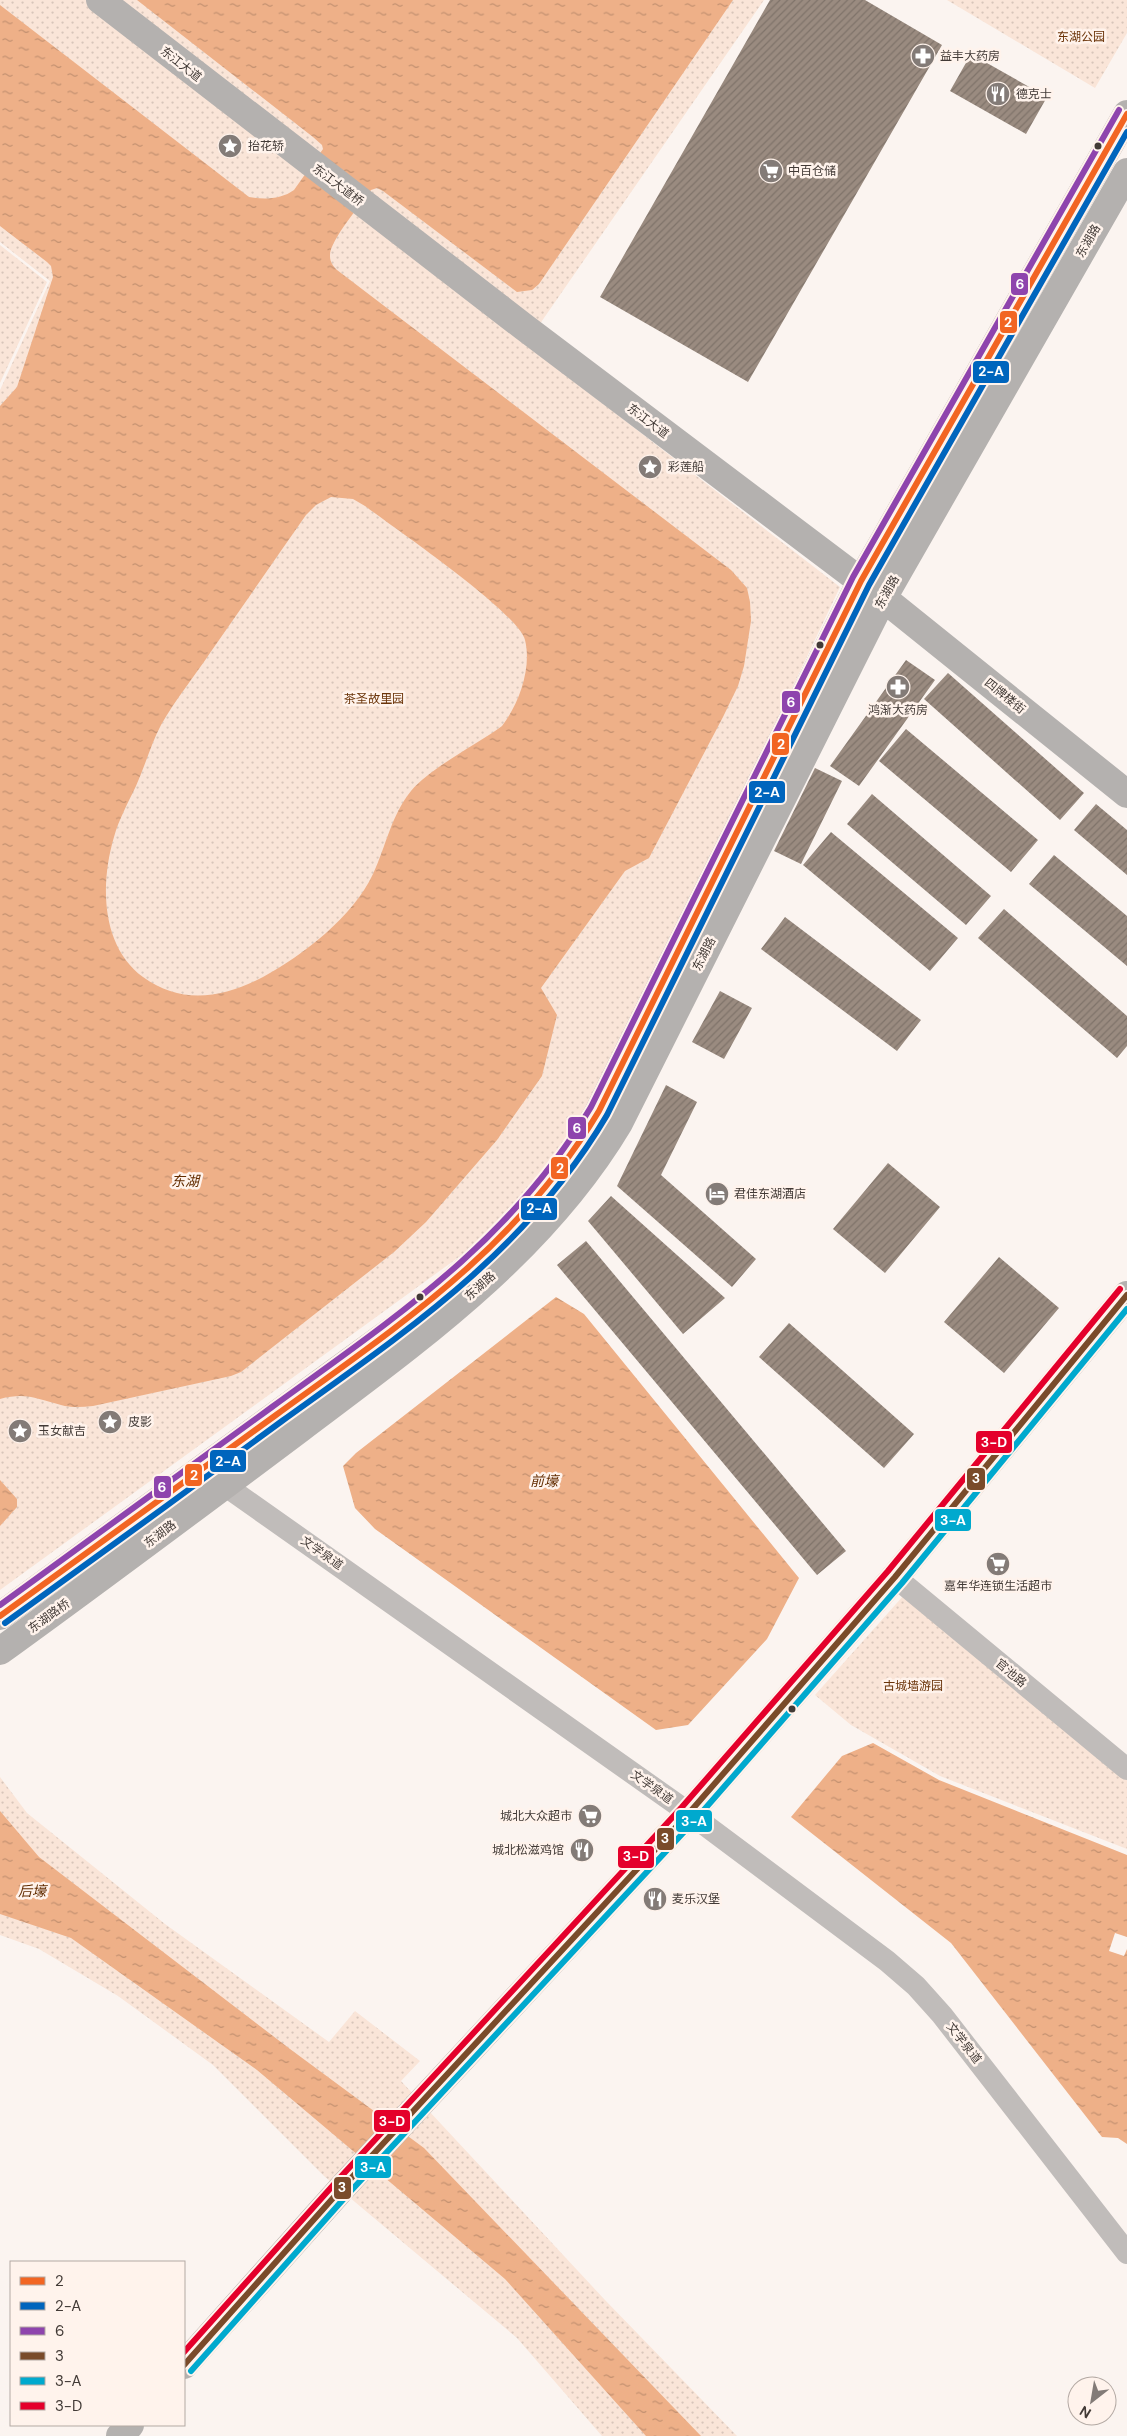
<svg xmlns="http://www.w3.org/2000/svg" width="1127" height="2436" font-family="'DM Sans','Noto Sans SC',sans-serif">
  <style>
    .park { fill: url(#park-dots) }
    .water { fill: url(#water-ripples); fill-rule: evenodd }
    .building { fill: url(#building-hatch) }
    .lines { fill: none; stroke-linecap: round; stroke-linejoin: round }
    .street { stroke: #c0bcba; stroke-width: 22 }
    .secondary { stroke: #b4b1af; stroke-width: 28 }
    .bus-1-casing { stroke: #fff3ec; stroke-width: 10 }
    .bus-2-casing { stroke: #fff3ec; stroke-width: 10 }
    .bus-3-casing { stroke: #fff3ec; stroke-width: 10 }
    .bus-4-casing { stroke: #fff3ec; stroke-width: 10 }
    .bus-5-casing { stroke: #fff3ec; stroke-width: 10 }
    .bus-6-casing { stroke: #fff3ec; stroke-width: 10 }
    .bus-1 { stroke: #f26522; stroke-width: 6 }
    .bus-2 { stroke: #0065bd; stroke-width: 6 }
    .bus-3 { stroke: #8e44ad; stroke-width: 6 }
    .bus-4 { stroke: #7a4b2a; stroke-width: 6 }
    .bus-5 { stroke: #00a9ce; stroke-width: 6 }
    .bus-6 { stroke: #e4002b; stroke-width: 6 }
    .bus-dot { fill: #423a36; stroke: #fff3ec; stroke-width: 2 }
    .labels { text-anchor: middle; stroke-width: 5; stroke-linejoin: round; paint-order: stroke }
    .park-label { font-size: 12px; fill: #6b3409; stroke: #fff3ec }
    .poi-label { font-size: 12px; fill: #423a36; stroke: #fff3ec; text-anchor: start }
    .street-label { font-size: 12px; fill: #423a36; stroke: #fff3ec }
    .water-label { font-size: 14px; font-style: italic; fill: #632d00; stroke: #fff3ec }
    .line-badge { stroke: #fff3ec; stroke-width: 2 }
    .badge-label { font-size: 14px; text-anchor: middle; font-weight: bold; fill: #fff }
  </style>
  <defs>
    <pattern id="park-dots" width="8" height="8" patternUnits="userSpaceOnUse" patternTransform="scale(1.25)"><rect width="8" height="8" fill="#fae5d8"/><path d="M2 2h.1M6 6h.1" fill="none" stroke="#d8c5ba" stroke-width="1.8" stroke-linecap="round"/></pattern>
    <pattern id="water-ripples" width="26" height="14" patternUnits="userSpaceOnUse" patternTransform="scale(1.25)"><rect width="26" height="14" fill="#eeb088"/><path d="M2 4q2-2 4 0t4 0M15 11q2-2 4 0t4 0" fill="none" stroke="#c29070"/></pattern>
    <pattern id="building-hatch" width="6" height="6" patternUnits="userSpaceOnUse" patternTransform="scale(1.25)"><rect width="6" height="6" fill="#9a8b80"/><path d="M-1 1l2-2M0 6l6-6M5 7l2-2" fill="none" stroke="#7f736a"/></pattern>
  </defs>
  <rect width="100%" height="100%" fill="#fbf4f0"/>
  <!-- park -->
  <path class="park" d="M0 0H764L526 344 840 587 622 1047 581 1124 537 1182 474 1246 0 1590V390L50 281 0 242Z
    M947 0H1127V33L1095 88Z
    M0 245 47 282 0 383Z
    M904 1595 1127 1779V1849L940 1776 851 1725 815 1695Z
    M0 1777 27 1813 165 1924 329 2042 355 2011 420 2061 401 2081 605 2300 737 2436H602L517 2338 324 2176 213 2065 118 1996 39 1949 0 1935Z"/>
  <!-- water -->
  <path class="water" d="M137 0H733L539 284 532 290 517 292 383 191 377 188 371 190C362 203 329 241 330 256 330 262 333 266 337 270L731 570 747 588 750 602 751 621 744 666 738 686 723 717 649 858 625 871 541 988 557 1015 542 1076 497 1140 426 1222 394 1252 241 1372 231 1376 93 1406C82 1407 71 1408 61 1405 37 1399 26 1392 0 1399V406L17 387 53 277 51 266 47 262 0 226V5L249 197C264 200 282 199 294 190L323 149 322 145 313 137ZM331 497 353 499 365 506C393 527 519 613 525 640 532 668 519 704 502 726 476 745 430 768 411 791 391 816 386 846 373 874 354 916 302 956 263 977 223 998 181 1005 143 977 101 946 100 884 114 837 119 819 128 803 136 786 145 766 151 744 161 725 175 700 194 677 210 653 242 607 274 561 306 515L316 505Z
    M556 1297 584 1314 799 1578 767 1639 688 1725 656 1730 375 1529 355 1508 343 1466 356 1453Z
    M0 1480 17 1499V1507L0 1526Z
    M873 1743 939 1780 1127 1855V1937L1115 1933 1109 1951 1124 1956 1127 1949V2144L1118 2138 1102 2137 951 1943 791 1817 842 1756Z
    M0 1811 39 1857 290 2049 424 2148 701 2436H646L505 2279 257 2070 71 1938 0 1914Z"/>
  <!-- building -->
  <path class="building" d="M770 0H865L942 45 748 382 600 297Z
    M971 54 1047 97 1026 134 950 91Z
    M906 660 935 680 859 786 830 766Z
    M948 673 1084 793 1060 820 924 699Z
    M906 729 1038 840 1011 872 879 761Z
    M815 768 842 781 801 864 774 851Z
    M872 794 991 896 966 925 847 824Z
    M1096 804 1127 830V875L1074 830Z
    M831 832 958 938 930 971 803 865Z
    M1054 855 1127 916V966L1029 884Z
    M1004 909 1127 1016V1046L1117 1058 978 938Z
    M785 917 921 1020 897 1051 761 949Z
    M720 991 752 1008 724 1059 692 1042Z
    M666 1085 697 1102 661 1175 756 1259 732 1287 617 1186Z
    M888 1163 940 1207 885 1273 833 1229Z
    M611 1196 725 1298 683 1334 588 1221Z
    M586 1241 846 1551 817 1575 557 1265Z
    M999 1257 1059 1308 1004 1373 944 1322Z
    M789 1323 914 1434 884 1468 759 1357Z"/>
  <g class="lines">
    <!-- street -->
    <path class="street" d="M213 1477 689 1813 887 1961 916 1986 942 2015 1127 2253
      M895 1577 1127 1769"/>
    <!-- secondary -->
    <path class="secondary" d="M100 0 524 327 883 598 1127 794
      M0 1616 419 1311C493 1247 551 1198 599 1111L861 581 1127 114
      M0 1651C101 1578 201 1503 301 1428 419 1339 542 1252 619 1123L883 598 1127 172
      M184 2365 342 2188 689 1813 895 1577 1127 1295
      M120 2436 130 2425"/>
    <!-- bus-1 casing -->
    <g class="bus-1-casing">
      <path id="bus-1" d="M0 1616C92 1549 184 1482 276 1415 401 1324 517 1248 599 1111L861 581 1127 114"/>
    </g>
    <!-- bus-2 casing -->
    <g class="bus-2-casing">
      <path id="bus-2" d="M5 1623C98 1556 190 1489 282 1421 407 1331 527 1251 607 1115L869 585 1127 132"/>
    </g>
    <!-- bus-3 casing -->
    <g class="bus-3-casing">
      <path id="bus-3" d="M0 1605C91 1539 181 1473 272 1407 396 1317 511 1241 591 1107L853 577 1119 110"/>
    </g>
    <!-- bus-4 casing -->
    <g class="bus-4-casing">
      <path id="bus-4" d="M184 2365 342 2188 689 1813 895 1577 1127 1295"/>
    </g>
    <!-- bus-5 casing -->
    <g class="bus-5-casing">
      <path id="bus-5" d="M191 2371 348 2194 696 1819 902 1583 1127 1309"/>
    </g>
    <!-- bus-6 casing -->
    <g class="bus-6-casing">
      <path id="bus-6" d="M184 2352 336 2182 682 1807 888 1571 1120 1289"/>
    </g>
    <!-- bus-1 -->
    <use href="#bus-1" class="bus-1"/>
    <!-- bus-2 -->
    <use href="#bus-2" class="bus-2"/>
    <!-- bus-3 -->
    <use href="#bus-3" class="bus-3"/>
    <!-- bus-4 -->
    <use href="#bus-4" class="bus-4"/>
    <!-- bus-5 -->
    <use href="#bus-5" class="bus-5"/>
    <!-- bus-6 -->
    <use href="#bus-6" class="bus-6"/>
  </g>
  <!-- icons -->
  <defs>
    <g id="pharmacy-disc" transform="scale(1.25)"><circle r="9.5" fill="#837b77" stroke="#fff3ec"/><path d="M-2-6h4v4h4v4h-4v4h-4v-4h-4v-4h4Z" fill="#fff"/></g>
    <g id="restaurant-disc" transform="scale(1.25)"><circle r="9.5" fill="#837b77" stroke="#fff3ec"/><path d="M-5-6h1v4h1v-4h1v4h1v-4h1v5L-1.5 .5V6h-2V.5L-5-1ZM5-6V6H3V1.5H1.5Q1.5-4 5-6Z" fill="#fff"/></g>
    <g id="sight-disc" transform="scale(1.25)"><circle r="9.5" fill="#837b77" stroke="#fff3ec"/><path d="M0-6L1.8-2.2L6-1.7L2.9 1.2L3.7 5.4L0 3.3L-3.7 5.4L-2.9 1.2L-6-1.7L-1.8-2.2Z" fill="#fff"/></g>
    <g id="supermarket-disc" transform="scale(1.25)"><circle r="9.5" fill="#837b77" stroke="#fff3ec"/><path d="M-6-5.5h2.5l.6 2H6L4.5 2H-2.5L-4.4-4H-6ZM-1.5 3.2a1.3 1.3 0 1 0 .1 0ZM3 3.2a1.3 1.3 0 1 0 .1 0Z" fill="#fff"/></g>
    <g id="hotel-disc" transform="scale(1.25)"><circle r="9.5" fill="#837b77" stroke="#fff3ec"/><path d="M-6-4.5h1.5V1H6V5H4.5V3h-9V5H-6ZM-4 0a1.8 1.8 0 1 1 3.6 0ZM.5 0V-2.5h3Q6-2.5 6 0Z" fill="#fff"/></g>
  </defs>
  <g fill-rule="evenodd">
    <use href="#pharmacy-disc" x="923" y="56"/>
    <use href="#restaurant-disc" x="998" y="94"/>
    <use href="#sight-disc" x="230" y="146"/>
    <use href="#supermarket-disc" x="771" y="171"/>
    <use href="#sight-disc" x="650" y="467"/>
    <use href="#pharmacy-disc" x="898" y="687"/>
    <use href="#hotel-disc" x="717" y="1194"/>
    <use href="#sight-disc" x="110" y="1422"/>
    <use href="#sight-disc" x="20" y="1431"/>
    <use href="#supermarket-disc" x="998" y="1564"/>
    <use href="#supermarket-disc" x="590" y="1816"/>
    <use href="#restaurant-disc" x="582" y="1850"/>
    <use href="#restaurant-disc" x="655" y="1899"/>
  </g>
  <!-- markers -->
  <g class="bus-dot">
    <circle cx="1098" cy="146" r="4.5"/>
    <circle cx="820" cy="645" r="4.5"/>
    <circle cx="420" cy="1297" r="4.5"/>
    <circle cx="792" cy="1709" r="4.5"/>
  </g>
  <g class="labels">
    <!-- park labels -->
    <g class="park-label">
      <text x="1081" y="41">东湖公园</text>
      <text x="374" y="703">茶圣故里园</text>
      <text x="913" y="1690">古城墙游园</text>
    </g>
    <!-- poi labels -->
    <g class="poi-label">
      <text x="940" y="60">益丰大药房</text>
      <text x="1016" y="98">德克士</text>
      <text x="248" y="150">抬花轿</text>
      <text x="788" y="175">中百仓储</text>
      <text x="668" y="471">彩莲船</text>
      <text x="898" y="714" text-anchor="middle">鸿渐大药房</text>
      <text x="734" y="1198">君佳东湖酒店</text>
      <text x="128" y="1426">皮影</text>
      <text x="38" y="1435">玉女献吉</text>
      <text x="998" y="1590" text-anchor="middle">嘉年华连锁生活超市</text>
      <text x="572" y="1820" text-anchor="end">城北大众超市</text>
      <text x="564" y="1854" text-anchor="end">城北松滋鸡馆</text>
      <text x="672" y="1903">麦乐汉堡</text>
    </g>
    <!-- street labels -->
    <g class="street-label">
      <text transform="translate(181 64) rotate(38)" y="4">东江大道</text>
      <text transform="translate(338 185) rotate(37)" y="4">东江大道桥</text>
      <text transform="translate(1088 241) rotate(-60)" y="4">东湖路</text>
      <text transform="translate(648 421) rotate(37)" y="4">东江大道</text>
      <text transform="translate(887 592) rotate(-61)" y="4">东湖路</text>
      <text transform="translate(1005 696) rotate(39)" y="4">四牌楼街</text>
      <text transform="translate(704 954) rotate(-63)" y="4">东湖路</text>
      <text transform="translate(480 1286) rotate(-42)" y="4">东湖路</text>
      <text transform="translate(160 1534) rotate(-37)" y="4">东湖路</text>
      <text transform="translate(322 1553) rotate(35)" y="4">文学泉道</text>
      <text transform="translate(49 1616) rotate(-36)" y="4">东湖路桥</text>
      <text transform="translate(1011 1673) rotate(40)" y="4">官池路</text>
      <text transform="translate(652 1787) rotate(35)" y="4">文学泉道</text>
      <text transform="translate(964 2043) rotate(52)" y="4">文学泉道</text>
    </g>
    <!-- water labels -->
    <g class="water-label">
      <text x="185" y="1186">东湖</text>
      <text x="544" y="1486">前壕</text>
      <text x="32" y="1896">后壕</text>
    </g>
  </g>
  <g class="line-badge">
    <rect x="1010" y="272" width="19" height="24" rx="5" fill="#8e44ad"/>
    <rect x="999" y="310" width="19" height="24" rx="5" fill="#f26522"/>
    <rect x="972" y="360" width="38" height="24" rx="5" fill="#0065bd"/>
    <rect x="781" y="690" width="20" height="24" rx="5" fill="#8e44ad"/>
    <rect x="771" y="732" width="19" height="24" rx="5" fill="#f26522"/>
    <rect x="748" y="780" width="38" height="24" rx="5" fill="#0065bd"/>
    <rect x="567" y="1116" width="20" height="24" rx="5" fill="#8e44ad"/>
    <rect x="550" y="1156" width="19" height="24" rx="5" fill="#f26522"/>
    <rect x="520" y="1197" width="38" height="24" rx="5" fill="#0065bd"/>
    <rect x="975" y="1430" width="38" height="24" rx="5" fill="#e4002b"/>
    <rect x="209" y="1449" width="38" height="24" rx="5" fill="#0065bd"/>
    <rect x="184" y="1463" width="19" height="24" rx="5" fill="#f26522"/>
    <rect x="966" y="1467" width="20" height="24" rx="5" fill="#7a4b2a"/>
    <rect x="153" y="1475" width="19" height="24" rx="5" fill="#8e44ad"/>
    <rect x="934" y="1508" width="38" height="24" rx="5" fill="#00a9ce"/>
    <rect x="675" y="1809" width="38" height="24" rx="5" fill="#00a9ce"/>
    <rect x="656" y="1827" width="19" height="24" rx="5" fill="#7a4b2a"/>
    <rect x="617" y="1845" width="38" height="24" rx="5" fill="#e4002b"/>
    <rect x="373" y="2109" width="38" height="24" rx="5" fill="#e4002b"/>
    <rect x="354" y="2155" width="38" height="24" rx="5" fill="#00a9ce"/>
    <rect x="333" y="2176" width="19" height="24" rx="5" fill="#7a4b2a"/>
  </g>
  <g class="badge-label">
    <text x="1020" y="289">6</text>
    <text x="1008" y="327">2</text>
    <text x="991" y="376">2-A</text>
    <text x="791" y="707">6</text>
    <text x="781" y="749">2</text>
    <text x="767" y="797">2-A</text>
    <text x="577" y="1133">6</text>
    <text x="560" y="1173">2</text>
    <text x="539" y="1213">2-A</text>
    <text x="994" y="1447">3-D</text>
    <text x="228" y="1466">2-A</text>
    <text x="194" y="1480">2</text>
    <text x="976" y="1483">3</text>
    <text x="162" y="1492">6</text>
    <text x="953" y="1525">3-A</text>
    <text x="694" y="1826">3-A</text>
    <text x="665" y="1843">3</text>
    <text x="636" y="1861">3-D</text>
    <text x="392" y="2126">3-D</text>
    <text x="373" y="2172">3-A</text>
    <text x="342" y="2192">3</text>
  </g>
  <!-- legend -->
  <rect x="10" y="2261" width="175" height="165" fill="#fff3ec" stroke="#b3a9a3"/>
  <rect x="20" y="2277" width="25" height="8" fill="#f26522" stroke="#b3a9a3"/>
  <text x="55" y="2286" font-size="15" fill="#423a36">2</text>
  <rect x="20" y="2302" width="25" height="8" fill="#0065bd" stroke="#b3a9a3"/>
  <text x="55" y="2311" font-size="15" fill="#423a36">2-A</text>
  <rect x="20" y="2327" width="25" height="8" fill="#8e44ad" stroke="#b3a9a3"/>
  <text x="55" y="2336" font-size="15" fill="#423a36">6</text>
  <rect x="20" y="2352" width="25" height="8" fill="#7a4b2a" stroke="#b3a9a3"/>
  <text x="55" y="2361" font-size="15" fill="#423a36">3</text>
  <rect x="20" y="2377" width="25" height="8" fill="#00a9ce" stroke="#b3a9a3"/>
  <text x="55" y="2386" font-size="15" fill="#423a36">3-A</text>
  <rect x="20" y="2402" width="25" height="8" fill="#e4002b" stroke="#b3a9a3"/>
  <text x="55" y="2411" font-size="15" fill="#423a36">3-D</text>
  <!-- north arrow -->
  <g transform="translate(1092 2401) rotate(211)"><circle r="24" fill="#fff3ec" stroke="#b3a9a3"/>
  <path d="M0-4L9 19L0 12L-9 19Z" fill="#837b77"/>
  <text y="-8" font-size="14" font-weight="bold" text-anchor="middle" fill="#423a36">N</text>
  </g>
</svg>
